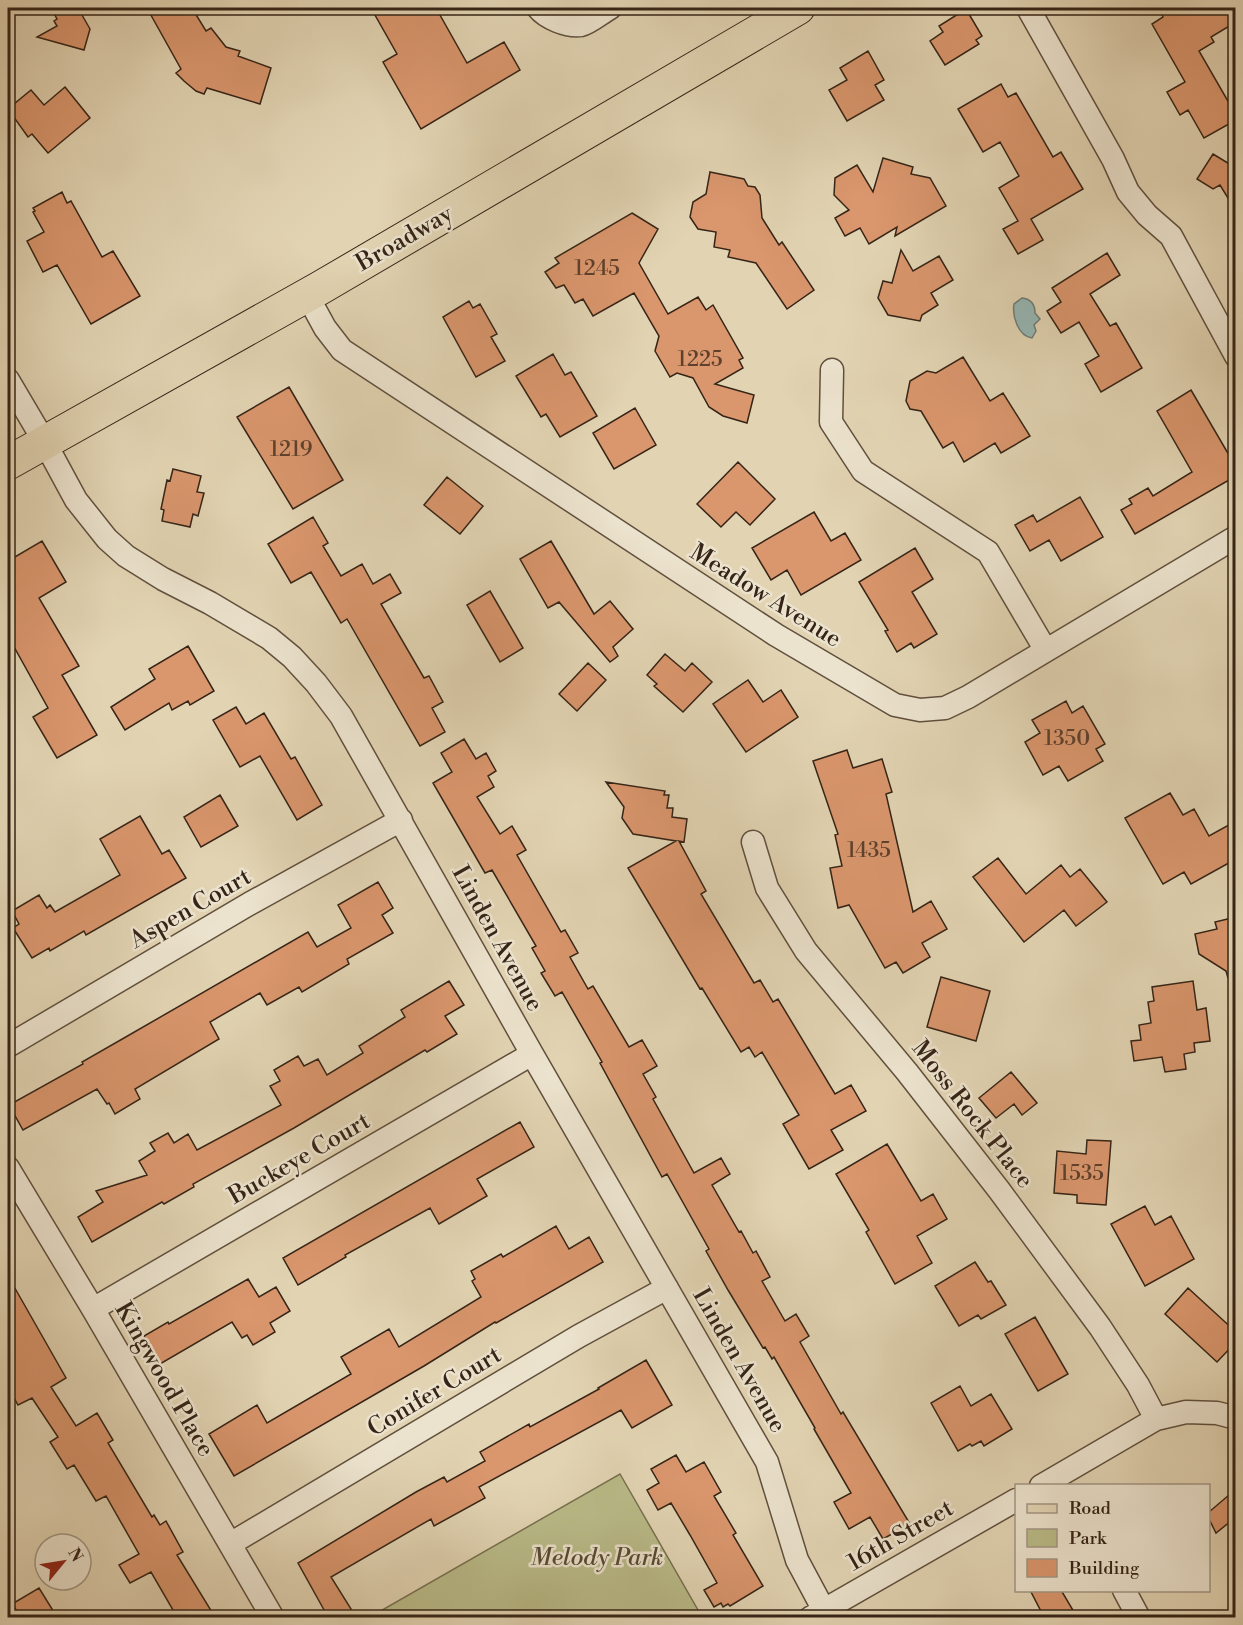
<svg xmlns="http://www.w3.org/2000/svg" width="1243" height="1625" font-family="'Libre Bodoni',serif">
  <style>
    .green { fill: #b9bb88; stroke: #777050; stroke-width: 1.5 }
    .water { fill: #96b7b5; stroke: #6f7c76; stroke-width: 1.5 }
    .building { fill: #da966d; stroke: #352417; stroke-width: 1.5 }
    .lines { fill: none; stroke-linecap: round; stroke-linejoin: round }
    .minor-casing { stroke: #60503e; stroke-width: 25 }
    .primary-casing { stroke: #352417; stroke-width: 35 }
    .minor { stroke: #ece3ce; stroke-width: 22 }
    .primary { stroke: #e2d4b3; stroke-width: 33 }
    .labels { text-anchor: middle; stroke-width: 5; stroke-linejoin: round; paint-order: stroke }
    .number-label { font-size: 21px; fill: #5e402c }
    .street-label { font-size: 24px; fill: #352417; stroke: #ece3ce }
    .park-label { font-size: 24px; font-style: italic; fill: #564a33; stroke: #ece3ce }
  </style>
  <rect width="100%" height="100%" fill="#e2d4b3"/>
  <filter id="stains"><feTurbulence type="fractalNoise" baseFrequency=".00333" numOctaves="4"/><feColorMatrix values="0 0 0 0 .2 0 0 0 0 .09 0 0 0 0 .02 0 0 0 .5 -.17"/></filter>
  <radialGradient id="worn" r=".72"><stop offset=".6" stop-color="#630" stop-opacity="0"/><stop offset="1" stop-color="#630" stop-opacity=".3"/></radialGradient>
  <!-- green -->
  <path class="green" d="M620 1474 702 1617H370Z"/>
  <!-- water -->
  <path class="water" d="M1022 298C1031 299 1035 304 1035 313L1040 319 1034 325 1036 331 1032 338C1018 336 1012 316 1014 304Z"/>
  <!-- building -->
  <path class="building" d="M51 8H78L90 29 84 50 37 37 57 26 54 21 57 19Z
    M147 8H192L206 31 211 28 226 47 240 51 238 56 271 68 260 104 207 88 204 94 196 91 184 81 176 73 181 69Z
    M371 8H436L467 63 504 42 520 70 421 129 383 62 397 54Z
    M1158 8H1236V22L1211 37 1214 42 1199 51 1236 115V120L1204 138 1188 110 1180 115 1167 92 1185 82 1152 24 1163 17Z
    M966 9 982 36 976 40 979 44 945 65 930 41 943 32 939 26Z
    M868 51 884 80 875 85 884 100 847 121 829 90 847 80 840 68Z
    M1001 84 1008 97 1016 93 1053 157 1061 152 1083 189 1031 219 1043 240 1018 254 1003 229 1018 221 999 188 1019 176 1000 142 983 152 958 109Z
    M65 87 90 118 48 153 32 134 28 137 8 109 31 90 44 105Z
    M1213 154 1236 168V211L1220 185 1213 189 1197 179Z
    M883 158 913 167 911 174 930 178 946 206 895 236 897 227 869 244 860 228 845 236 835 218 849 210 834 195 835 178 857 165 873 192Z
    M710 172 744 179 748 186 755 187 760 195 762 218 779 245 782 242 814 290 787 309 756 263 728 257 730 250 714 247 716 232 698 229 690 217 693 202 706 194Z
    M62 192 67 203 71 201 102 257 113 251 140 296 91 324 57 265 43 272 27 241 44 232 33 212 35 211 33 208Z
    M632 213 658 229 639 263 668 314 698 297 706 310 713 305 743 358 739 360 743 368 715 384 754 395 747 423 723 416 709 407 693 378 677 373 670 377 655 351 659 336 634 293 593 316 583 299 575 303 564 285 556 288 545 272 559 263 555 258Z
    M901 250 913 271 939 256 953 280 931 293 938 305 922 315 920 321 888 315 878 298 883 281 892 283Z
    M1107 253 1120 275 1090 294 1110 326 1116 323 1142 368 1101 392 1085 364 1099 356 1079 322 1061 333 1047 311 1061 302 1052 288Z
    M469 301 473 308 480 304 497 334 491 337 505 361 476 377 443 317Z
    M553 354 565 375 571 372 597 416 560 437 546 414 541 417 516 376Z
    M963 357 990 401 1003 393 1030 436 1001 453 995 443 964 462 953 442 943 448 921 411 910 409 906 401 910 381 927 371 936 373Z
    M289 387 343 480 293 509 237 417Z
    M1191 390 1236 467V476L1135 534 1121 510 1132 504 1129 499 1148 488 1153 496 1192 472 1157 411Z
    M635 408 656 445 614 469 593 433Z
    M738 462 775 499 750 525 736 512 721 527 697 504Z
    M173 469 201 476 197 492 204 493 198 516 193 514 190 527 162 521 164 510 161 509 167 480 170 481Z
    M447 477 483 506 460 534 424 505Z
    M1080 497 1103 537 1061 561 1049 540 1030 551 1015 525 1033 515 1037 522Z
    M814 512 831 541 845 533 861 560 801 595 787 570 771 580 752 548Z
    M313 517 328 543 323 546 341 576 362 564 373 584 390 574 401 593 381 604 424 678 429 676 443 702 432 708 445 732 420 746 347 619 341 623 311 572 291 583 268 544Z
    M42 541 66 582 39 598 79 666 62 675 97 735 57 758 33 717 48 708 8 636V561Z
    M551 541 594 614 610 601 633 629 613 647 618 656 610 662 559 602 548 608 520 559Z
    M915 548 933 579 912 592 937 634 914 648 911 643 897 652 885 631 888 630 859 582Z
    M490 591 523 648 500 662 467 605Z
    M188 646 214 691 190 705 188 701 172 710 169 703 125 730 111 707 155 679 149 669Z
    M665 654 685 671 692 663 712 682 683 712 654 686 657 684 647 675Z
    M588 663 606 680 577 711 559 694Z
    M748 680 763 702 781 690 798 717 746 752 713 704Z
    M1066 701 1072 713 1083 706 1105 744 1096 749 1103 761 1068 781 1059 766 1043 775 1025 742 1040 733 1032 720Z
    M236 707 246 724 264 713 291 759 295 757 322 805 297 820 260 756 240 767 213 720Z
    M464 739 476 759 486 753 496 771 488 776 494 787 477 797 500 834 512 826 526 850 517 855 561 932 565 930 578 953 570 957 588 989 593 986 629 1047 642 1040 657 1066 643 1074 656 1097 653 1099 694 1173 721 1158 730 1174 712 1185 739 1232 741 1231 753 1253 756 1251 770 1277 762 1281 785 1321 796 1314 809 1336 800 1342 841 1414 843 1412 910 1524 883 1539 870 1517 849 1529 834 1502 851 1493 814 1429 815 1428 774 1357 772 1359 765 1347 763 1348 728 1290 706 1251 709 1249 667 1174 662 1177 600 1063 602 1062 562 992 555 996 541 973 545 971 532 948 536 946 492 870 485 873 433 783 452 772 441 753Z
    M847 750 853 768 882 759 892 792 886 794 913 912 931 901 947 929 922 943 930 957 903 973 896 962 885 968 849 905 838 908 830 868 842 866 835 835 838 834 813 761Z
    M606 782 665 791 664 795H669L667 808H673L672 817 687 819 684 842 679 841 706 891 701 894 754 983 760 980 773 1002 778 999 835 1094 851 1085 866 1111 831 1130 843 1150 809 1169 783 1124 799 1115 762 1052 755 1057 749 1047 741 1052 702 988 700 989 628 868 676 841 633 834 622 818 624 807Z
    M1170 793 1183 815 1194 809 1209 836 1236 821V859L1191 884 1184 872 1163 884 1125 818Z
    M220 795 238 826 201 847 184 817Z
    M140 816 162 854 169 850 186 878 86 935 84 931 50 951 49 948 32 958 13 928 19 924 12 911 39 895 47 908 50 905 55 912 120 875 100 839Z
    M998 858 1026 894 1061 865 1070 877 1080 869 1107 902 1076 926 1064 910 1024 942 973 877Z
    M378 882 393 908 382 915 393 933 347 959 349 964 302 992 299 987 267 1005 260 993 210 1022 219 1039 135 1089 140 1099 115 1114 109 1103 107 1104 97 1089 23 1130 9 1105 83 1064 82 1062 124 1038 308 932 317 947 351 928 338 905Z
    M1236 917V977L1228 978 1226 971 1199 954 1195 934 1217 929 1215 922Z
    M941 977 990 991 976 1041 927 1027Z
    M449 981 464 1005 445 1016 457 1034 427 1052 425 1050 294 1128 193 1184 194 1187 164 1204 162 1202 92 1242 78 1217 103 1202 96 1191 147 1175 139 1161 155 1151 150 1143 168 1133 174 1143 188 1134 197 1150 281 1105 270 1086 280 1081 274 1070 298 1056 304 1066 318 1059 327 1075 363 1053 359 1046 405 1017 401 1010Z
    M1193 981 1197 1010 1206 1008 1210 1041 1194 1043 1195 1052 1184 1054 1186 1069 1165 1072 1162 1057 1134 1061 1131 1041 1141 1040 1139 1025 1151 1023 1148 1002 1154 1001 1152 987Z
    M1011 1072 1037 1103 1022 1115 1014 1104 996 1118 979 1098Z
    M520 1122 534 1147 477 1179 487 1196 439 1224 430 1208 345 1255 346 1257 298 1285 283 1258Z
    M1087 1140 1111 1141 1106 1205 1077 1203V1195L1054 1193 1057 1151 1086 1154Z
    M887 1144 921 1201 933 1194 947 1219 917 1236 932 1263 895 1284 866 1232 869 1230 836 1174Z
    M1145 1206 1155 1225 1171 1216 1194 1259 1145 1286 1111 1224Z
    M556 1226 569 1249 589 1237 603 1262 496 1323 495 1322 424 1366 234 1476 209 1434 257 1405 267 1423 351 1374 341 1357 389 1329 399 1347 481 1297 472 1281 475 1279 471 1271 501 1254 503 1257Z
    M975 1262 988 1282 991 1281 1006 1305 981 1319 978 1315 959 1326 935 1286Z
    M8 1276 66 1378 51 1387 76 1426 97 1413 113 1440 108 1443 152 1517 154 1515 160 1525 166 1521 183 1552 177 1555 215 1617H177L151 1572 130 1583 119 1565 139 1554 106 1496 96 1501 74 1465 67 1469 50 1442 58 1437 32 1398 18 1405 8 1387Z
    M248 1279 259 1297 276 1287 290 1311 270 1323 275 1332 253 1345 247 1335 242 1338 232 1322 160 1364 144 1336 168 1322 169 1324Z
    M1188 1288 1236 1332V1342L1217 1362 1165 1314Z
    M1035 1317 1068 1374 1038 1391 1005 1334Z
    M646 1360 672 1405 632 1428 621 1410 479 1487 485 1498 434 1526 431 1519 331 1577 356 1617H328L298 1563 416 1492 444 1477 447 1482 485 1461 480 1452 529 1424 530 1427 599 1389 598 1388Z
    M960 1386 971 1406 991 1394 1012 1429 984 1446 981 1441 972 1446 970 1444 958 1451 931 1403Z
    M676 1455 686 1472 704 1462 721 1492 714 1496 736 1533 733 1535 763 1586 730 1606 728 1604 723 1607 721 1603 714 1607 704 1590 717 1583 690 1535 671 1503 658 1510 647 1490 659 1483 651 1469Z
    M1236 1489V1517L1216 1533 1209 1519V1512Z
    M39 1588 57 1617H21L12 1604Z
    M1030 1590H1061L1077 1617H1044Z"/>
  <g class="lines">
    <!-- minor casing -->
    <g class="minor-casing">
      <path id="minor" d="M538 8C546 18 567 27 581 25 590 23 601 13 610 8
        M1028 8 1113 159 1128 192 1147 215 1171 236 1236 356
        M307 295 325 328 342 350 776 635 895 705 920 710 945 708 968 697 1236 537
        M832 370 831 422 863 471 988 552 1045 649
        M8 380 44 441 76 500 107 539 126 556 163 579 210 603 269 638 292 657 316 683 341 716 532 1054 767 1462 797 1560 828 1618
        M753 842 767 888 806 951 907 1072 999 1190 1100 1327 1138 1385 1156 1419
        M8 1046 249 904 401 820
        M8 1168 93 1309 273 1618
        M93 1309 532 1054
        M1041 1486 1156 1419 1186 1412 1217 1413 1236 1418
        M230 1544 579 1336 667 1288
        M1124 1590 1139 1618
        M810 1618 1016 1500"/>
    </g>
    <!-- primary casing -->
    <g class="primary-casing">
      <path id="primary" d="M8 463 320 288 798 8"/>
    </g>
    <!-- minor -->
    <use href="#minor" class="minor"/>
    <!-- primary -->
    <use href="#primary" class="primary"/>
  </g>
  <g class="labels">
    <!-- number labels -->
    <g class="number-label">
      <text x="597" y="275">1245</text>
      <text x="700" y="366">1225</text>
      <text x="291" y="456">1219</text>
      <text x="1067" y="745">1350</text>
      <text x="869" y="857">1435</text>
      <text x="1082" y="1180">1535</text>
    </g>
    <!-- street labels -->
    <g class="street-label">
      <text transform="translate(404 238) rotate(-30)" y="8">Broadway</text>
      <text transform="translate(766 595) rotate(32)" y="8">Meadow Avenue</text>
      <text transform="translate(190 908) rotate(-30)" y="8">Aspen Court</text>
      <text transform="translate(498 938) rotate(61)" y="8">Linden Avenue</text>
      <text transform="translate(973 1114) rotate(52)" y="8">Moss Rock Place</text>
      <text transform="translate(299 1158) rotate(-30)" y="8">Buckeye Court</text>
      <text transform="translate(740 1360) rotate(60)" y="8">Linden Avenue</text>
      <text transform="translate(165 1379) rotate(60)" y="8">Kingwood Place</text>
      <text transform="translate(434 1391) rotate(-31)" y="8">Conifer Court</text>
      <text transform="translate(900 1535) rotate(-30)" y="8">16th Street</text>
    </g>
    <!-- park labels -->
    <g class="park-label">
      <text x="597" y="1565">Melody Park</text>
    </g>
  </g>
  <!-- margin -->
  <rect width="1243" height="1625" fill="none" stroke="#e2d4b3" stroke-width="30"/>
  <rect x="9" y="9" width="1225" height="1607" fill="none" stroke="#352417" stroke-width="3"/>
  <rect x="15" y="15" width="1213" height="1595" fill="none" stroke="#352417" stroke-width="1.5"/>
  <!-- legend -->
  <rect x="1015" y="1484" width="195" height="108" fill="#ece3ce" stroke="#a39785" stroke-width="1.5"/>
  <rect x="1027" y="1504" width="30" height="9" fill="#e2d4b3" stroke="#a39785" stroke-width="1.5"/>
  <text x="1069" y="1514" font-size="18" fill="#352417">Road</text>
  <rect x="1027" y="1529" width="30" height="18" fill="#b9bb88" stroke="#a39785" stroke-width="1.5"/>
  <text x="1069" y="1544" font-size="18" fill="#352417">Park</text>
  <rect x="1027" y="1559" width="30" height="18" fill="#da966d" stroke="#a39785" stroke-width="1.5"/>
  <text x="1069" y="1574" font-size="18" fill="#352417">Building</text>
  <!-- north arrow -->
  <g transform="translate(63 1562) rotate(60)"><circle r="28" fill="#ece3ce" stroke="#a39785" stroke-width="1.5"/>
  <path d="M0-4.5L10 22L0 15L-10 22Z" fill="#8f2418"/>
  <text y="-9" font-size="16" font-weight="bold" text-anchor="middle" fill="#352417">N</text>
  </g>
  <rect width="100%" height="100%" filter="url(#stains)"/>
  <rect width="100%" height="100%" fill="url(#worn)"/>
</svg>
